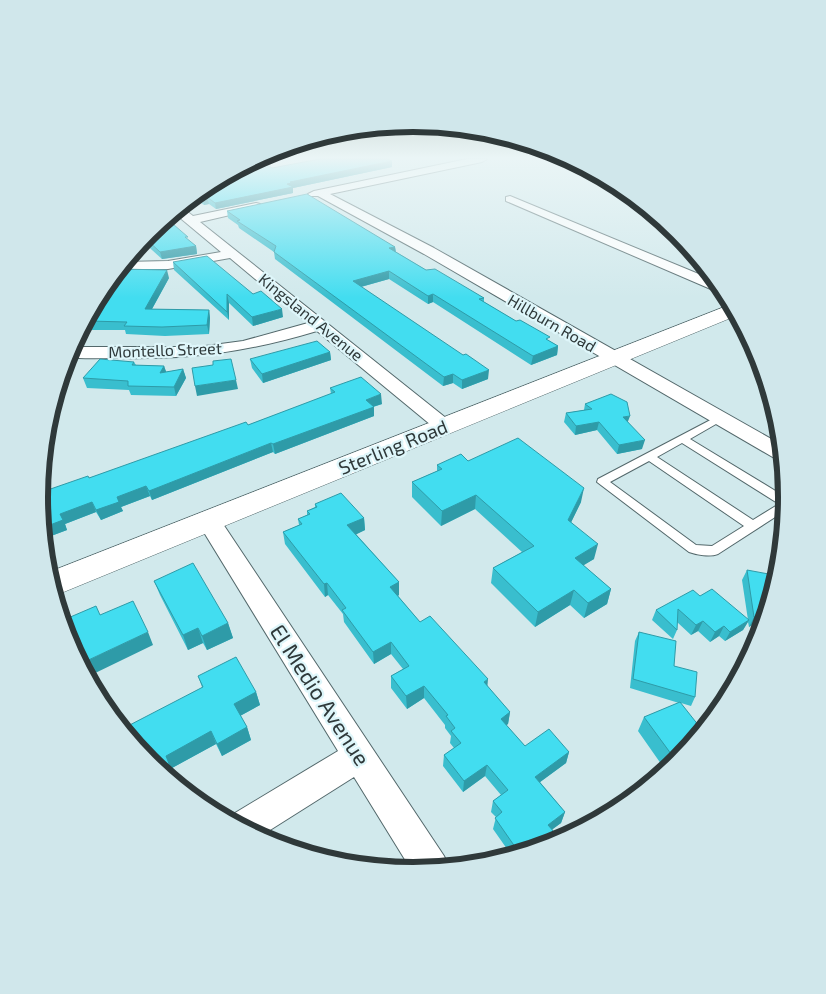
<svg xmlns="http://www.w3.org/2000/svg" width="826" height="994" font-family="'Exo 2',sans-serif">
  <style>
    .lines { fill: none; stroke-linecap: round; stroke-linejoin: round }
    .lane-casing { stroke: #53686b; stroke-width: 2 }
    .street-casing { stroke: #53686b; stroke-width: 2 }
    .secondary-casing { stroke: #53686b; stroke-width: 1 }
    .lane { fill: #fff; fill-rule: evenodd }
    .street { fill: #fff; fill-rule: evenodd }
    .secondary { fill: #fff; fill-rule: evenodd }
    .wall { fill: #39bece }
    .shaded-wall { fill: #2e9ba8 }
    .building { fill: #42ddf0; stroke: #2e9ba8 }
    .labels { text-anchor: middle; stroke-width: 4.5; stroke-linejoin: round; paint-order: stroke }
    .far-street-label { font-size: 16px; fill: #2f393a; stroke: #def6fa }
    .street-label { font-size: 19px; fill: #2f393a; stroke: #def6fa }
    .near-street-label { font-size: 22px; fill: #2f393a; stroke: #def6fa }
    .rim { fill: none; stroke: #2f393a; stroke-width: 6 }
  </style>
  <rect width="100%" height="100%" fill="#d1e9ec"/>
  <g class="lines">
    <!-- lane casing -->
    <g class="lane-casing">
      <path id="lane" d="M720 415 723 416 725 418 723 420 690 439 787 498 786 510 718 554C710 557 697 555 689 552L597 482 598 479ZM682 443 779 504 753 520 657 457ZM649 461 744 526 712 546 696 545 610 482Z"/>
    </g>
    <!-- street casing -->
    <g class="street-casing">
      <path id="street" d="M467 159H487L482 162 330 194 434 248 782 445 784 460 776 459 424 254 318 196H310L308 194 314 191Z
        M510 196 718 282 727 294 720 293 506 201V197Z
        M256 203 260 204V208L200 222 451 422 454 426 451 430H437L317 331C247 352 190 360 116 358 100 358 83 359 66 357L71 347H198L243 341 308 323 230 258 168 269H118L124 262 168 261 221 252 173 212 180 206 193 216Z
        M209 513 217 515 444 856 449 868 412 871 354 777 259 837 228 820 230 816 338 751 197 521 201 515Z"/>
    </g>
    <!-- secondary casing -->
    <g class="secondary-casing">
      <path id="secondary" d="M732 304 738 315 54 596 47 573Z"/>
    </g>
    <!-- lane -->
    <use href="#lane" class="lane"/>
    <!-- street -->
    <use href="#street" class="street"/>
    <!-- secondary -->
    <use href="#secondary" class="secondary"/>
  </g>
  <!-- wall -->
  <path class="wall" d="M392 167 293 188V193L216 209 209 204 204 205 192 197 205 186 272 168Z
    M227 211 395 247 396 252 426 270 484 298V302L558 346 557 355 531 365 433 302 428 304 389 279 361 287 488 379 462 389 453 383 443 386 275 259 274 252 239 228 238 225 228 218Z
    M149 232 188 240 196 246 197 254 162 259 142 241Z
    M173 262 283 317 253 326 229 303V320L174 270Z
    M169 278 152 309 209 310 210 318 209 334 165 336 126 334 125 330H91L87 335H77L102 289Z
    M330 352 331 360 263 383 252 368 250 359Z
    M134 362 136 365 164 366 166 372 183 369 186 378 176 396 131 395 129 390 87 388 83 378Z
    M330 388 382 404 373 407 374 416 275 454 273 452 152 500 150 496 121 507 123 511 101 520 96 512 65 524 67 530 43 539 89 478 248 425 331 394Z
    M585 404 628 422 642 449 617 454 597 430 575 435 564 422 566 413 584 410Z
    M468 461 581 502 571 522 594 559 583 565 611 589 607 604 584 618 570 605 535 627 491 583 493 568 522 552 475 509 441 526 412 497V482L437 471V465Z
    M315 504 364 518 365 530 356 534 399 582V595L398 596 420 622 487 686 510 712 508 724 506 725 525 746 569 752 566 763 540 782 565 812 561 823 552 829 556 843 512 856 493 829 496 817 491 812 493 801 501 795 485 776 463 792 443 766 444 755 454 748 450 743 451 736 445 728V725L424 698 407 709 391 688V676L403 669 391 654 374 664 344 622 343 614 328 595 325 597 285 544 283 532 299 525 298 519 307 515V511L315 507Z
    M747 570 776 584 765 620 762 619 749 627 748 622 743 630 725 641 719 636 710 642 698 631 691 635 677 622V630L673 639 652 620 656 610 700 596 748 620 742 580Z
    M154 581 228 623 233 638 207 650 203 643 188 650 160 595Z
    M639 632 674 666 695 697 691 706 681 703 677 762 666 771 638 731 644 717 679 703 630 688 635 641Z
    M198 676 256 692 260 705 240 716 247 727 251 740 222 756 216 744 172 768 148 761 202 687Z"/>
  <!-- shaded-wall -->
  <path class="shaded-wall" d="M392 161V167L293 188V193L216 209 215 203 287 184 290 182Z
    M207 197 209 204 204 205 203 198Z
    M196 246 197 254 162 259 160 252Z
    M395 247 396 254 389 248Z
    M167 270 169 278 147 318 145 309Z
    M389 271V279L353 289V281Z
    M227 294 229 303V320L227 312Z
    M433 294V302L428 304V296Z
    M282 309 283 317 253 326 252 317Z
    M209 310 210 318 209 334 207 325Z
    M88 321 91 330 87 335 84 326Z
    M558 346 557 355 531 365 533 356Z
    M330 352 331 360 263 383 262 374Z
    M164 366 167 374 160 373Z
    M183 369 186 378 176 396 174 387Z
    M489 370 488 379 462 389V380Z
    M453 374V383L443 386 444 377Z
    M236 380 238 389 197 396 195 386Z
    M381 394 382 404 366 409V400Z
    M374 407V416L275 454 273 444Z
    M630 416 627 424 623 417Z
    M599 422 597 430 575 435 576 426Z
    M645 440 642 449 617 454 619 445Z
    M271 443 273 452 152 500 149 491Z
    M146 486 150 496 121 507 123 511 101 520 96 510 117 497Z
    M584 488 581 502 565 535 568 520Z
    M476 495 475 509 441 526 442 511Z
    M92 502 96 512 65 524 67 530 43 539 42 528 60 514Z
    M364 518 365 530 349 538 347 525Z
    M598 544 594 559 571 573 575 558Z
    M399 582V595L391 599 390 587Z
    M327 583 328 595 325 597 324 584Z
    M611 589 607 604 584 618 588 603Z
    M574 590 570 605 535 627 538 612Z
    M767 609 762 619 749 627 754 617Z
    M749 620 743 630 725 641 730 632Z
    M703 621 698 631 691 635 696 625Z
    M228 623 233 638 207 650 202 636Z
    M724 626 719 636 710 642 715 632Z
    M198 628 203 643 188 650 183 635Z
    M148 632 153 645 87 677 80 664Z
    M391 642V654L374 664 373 652Z
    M488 679 487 691 484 682Z
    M424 686V698L407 709 406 696Z
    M256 692 260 705 238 717 234 704Z
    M510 712 508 724 499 730 501 719Z
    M247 727 251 740 222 756 217 744Z
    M211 731 216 744 172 768 180 787 171 781 166 756Z
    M569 752 566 763 532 788 535 777Z
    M487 765 485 776 463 792 464 781Z
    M565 812 561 823 545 835 548 825Z"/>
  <!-- building -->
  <path class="building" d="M255 159H259L272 168 320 159H387L392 161 290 182 292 183 287 184 293 187 215 203 207 197 203 198 196 194 205 186Z
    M307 194 395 247 389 248 426 270 435 269 484 298 479 299 516 321 520 320 550 337 546 339 558 346 533 356 433 294 428 296 389 271 353 281 463 355 466 354 489 370 462 380 453 374 444 377 274 252 276 246 237 221 240 220 227 211Z
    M166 218 188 237H185L196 246 160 252 144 237 149 232Z
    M207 256 253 294 261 291 282 309 252 317 227 294V312L173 262Z
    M118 269 167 270 145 309 209 310 207 325 162 327 124 326 127 322 88 321 84 326H82L102 289Z
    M317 341 330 352 262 374 250 359Z
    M100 359 134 362 132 365 164 366 160 373 183 369 174 387 128 386V381L83 378Z
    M231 359 236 380 195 386 192 368 213 365V361Z
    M361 377 381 394 366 400 374 407 273 444 271 443 149 491 146 486 117 497 119 502 96 510 92 502 60 514 63 520 42 528 39 497V493L88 476 89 478 246 422 248 425 335 392 330 388Z
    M611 394 627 402 630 416 623 417 645 440 619 445 599 422 576 426 566 413 592 409 585 404Z
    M518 438 584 488 568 520 598 544 575 558 611 589 588 603 574 590 538 612 493 568 534 546 476 495 442 511 412 482 442 469 437 465 461 454 468 461Z
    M341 493 364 518 347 525 399 582 390 587 420 622 430 616 488 679 484 682 510 712 501 719 525 746 549 729 569 752 535 777 565 812 548 825 561 840 556 843 520 854 495 818 502 812 493 801 508 790 487 765 464 781 444 755 461 743 451 731 455 728 446 716 448 715 424 686 406 696 391 676 409 666 391 642 373 652 342 610 346 608 327 583 324 584 283 532 302 524 298 519 310 514 307 511 317 507 315 504Z
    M193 563 228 623 202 636 198 628 183 635 154 581Z
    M747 570 774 575 776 584 768 610 754 617Z
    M712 589 749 620 730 632 724 626 715 632 703 621 696 625 678 609 677 630 656 610 693 590 700 596Z
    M133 601 148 632 80 664 67 640 64 629 71 626 68 618 96 606 100 615Z
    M639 632 676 641 674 666 697 672 695 697 633 679Z
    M236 657 256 692 234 704 247 727 217 744 211 731 166 756 175 779 171 781 148 761 122 729 203 687 198 676Z
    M680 702 703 731 677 762 644 717Z
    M316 853 318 858 313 856Z"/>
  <!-- sky -->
  <linearGradient id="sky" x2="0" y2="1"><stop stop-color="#96a398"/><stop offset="0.53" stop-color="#eaf5f6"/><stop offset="1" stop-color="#eaf5f6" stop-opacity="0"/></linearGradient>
  <rect width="826" height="298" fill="url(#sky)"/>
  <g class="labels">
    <!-- far-street labels -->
    <g class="far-street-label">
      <text transform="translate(311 317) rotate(39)" y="6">Kingsland Avenue</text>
      <text transform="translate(552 323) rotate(30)" y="6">Hillburn Road</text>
      <text transform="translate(165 350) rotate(-2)" y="6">Montello Street</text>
    </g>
    <!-- street labels -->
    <g class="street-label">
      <text transform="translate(393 447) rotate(-22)" y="7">Sterling Road</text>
    </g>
    <!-- near-street labels -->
    <g class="near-street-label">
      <text transform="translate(320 695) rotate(57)" y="8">El Medio Avenue</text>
    </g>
  </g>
  <!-- crop -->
  <path d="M0 0H826V994H0ZM48 497a365 365 0 1 1 730 0a365 365 0 1 1-730 0Z" fill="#d0e7eb" fill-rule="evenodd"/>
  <path class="rim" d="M48 497a365 365 0 1 1 730 0a365 365 0 1 1-730 0Z"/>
</svg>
